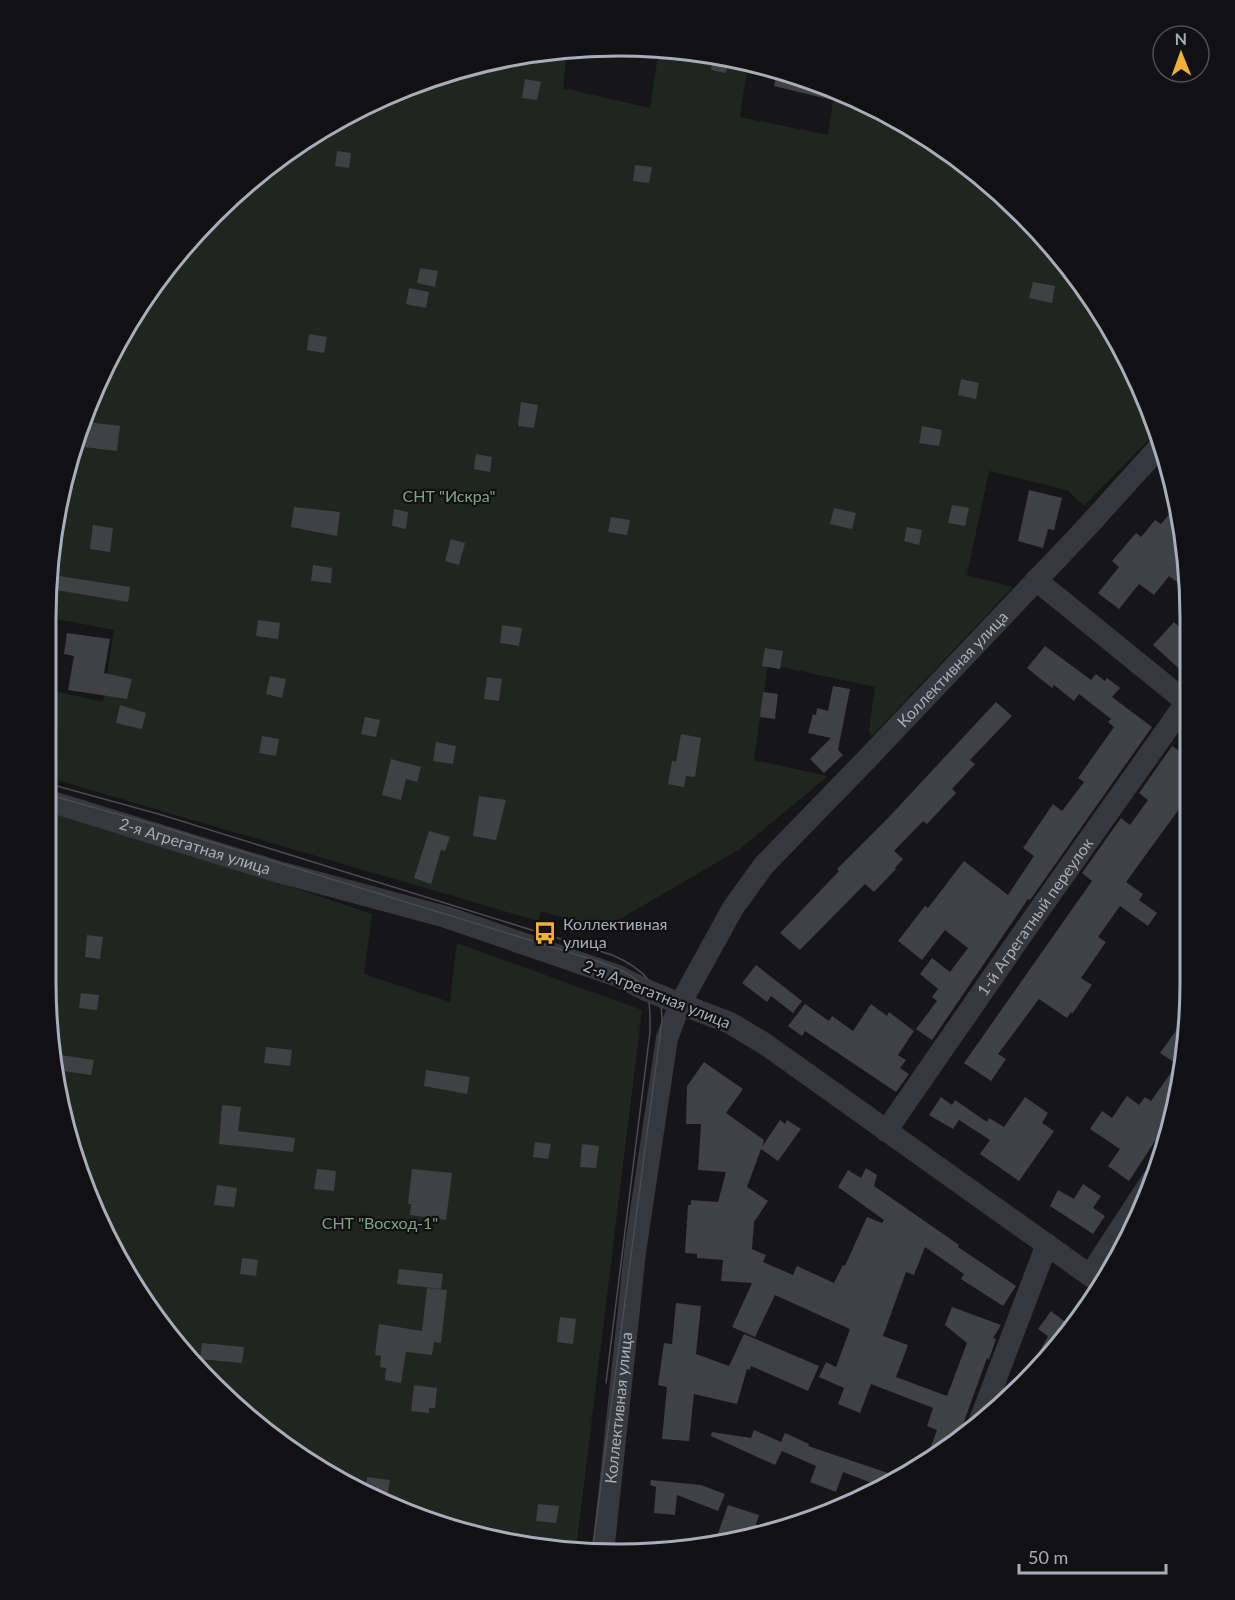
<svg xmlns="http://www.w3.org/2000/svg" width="1235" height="1600" font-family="Lato,sans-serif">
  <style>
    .green { fill: #1e261f }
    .building { fill: #404145 }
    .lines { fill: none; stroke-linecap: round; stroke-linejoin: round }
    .minor { stroke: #37383d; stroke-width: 22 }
    .tram { stroke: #4a4c52; stroke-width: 1.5 }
    .minor-bridge { stroke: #37383d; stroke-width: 22 }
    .labels { text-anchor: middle; stroke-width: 4.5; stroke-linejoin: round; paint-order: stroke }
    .park-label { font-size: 16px; fill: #7fa381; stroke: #111113 }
    .street-label { font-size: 16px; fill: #a8adb8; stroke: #111113 }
    .poi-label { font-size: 16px; fill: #a8adb8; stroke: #111113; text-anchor: start }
    .rim { fill: none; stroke: #a8adb8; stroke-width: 3 }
  </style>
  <rect width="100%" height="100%" fill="#161618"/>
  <!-- green -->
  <path class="green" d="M659 49 730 56 748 62 740 117 828 135 835 88 936 142 1023 213 1094 300 1158 430 1084 506 1067 490 989 471 967 575 1013 587 871 737 869 730 875 687 768 664 754 760 828 776 740 849 608 926 594 927 541 911 538 921 46 777V689L103 702 114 630 46 617V580L65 469 104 364 163 269 300 141 399 88 506 56 567 50 563 88 650 108Z
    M46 808 90 819 372 914 364 974 450 1002 457 943 642 1010 576 1549 470 1536 332 1478 213 1388 122 1269 65 1131 45 982Z"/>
  <!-- building -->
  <path class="building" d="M714 55 729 56 726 73 711 70Z
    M777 71 835 88 832 100 774 86Z
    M525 79 541 82 537 100 522 98Z
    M337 151 351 153 349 168 335 166Z
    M635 165 652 167 649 183 633 181Z
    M420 268 438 271 435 287 417 283Z
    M1033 282 1055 286 1052 303 1029 298Z
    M409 288 429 292 426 308 406 304Z
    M309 334 327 337 324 353 307 350Z
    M961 379 979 383 976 399 958 395Z
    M521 402 538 405 534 428 518 426Z
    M87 422 120 426 117 451 84 447Z
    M922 426 942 430 939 446 919 443Z
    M476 454 492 457 490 472 474 469Z
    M1029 490 1062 498 1054 530 1048 529 1043 548 1018 541Z
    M952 505 969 508 965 526 948 523Z
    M294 507 340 512 337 536 291 527Z
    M834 508 856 513 852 529 830 524Z
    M394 509 408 512 406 529 392 526Z
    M1171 512 1180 519 1185 543V571L1177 582 1169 576 1154 595 1139 584 1119 609 1098 593 1119 567 1112 561 1136 533 1141 537 1155 520 1161 524Z
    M611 517 630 520 627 535 608 532Z
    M93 525 113 528 110 552 90 549Z
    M907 527 922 530 919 545 904 541Z
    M451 539 465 543 459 565 445 561Z
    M313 565 332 568 331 583 311 581Z
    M53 575 130 587 128 602 50 589Z
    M258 620 280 623 278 639 256 636Z
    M1174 622 1185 632V674L1153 645Z
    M502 625 522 628 519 646 500 643Z
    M67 633 110 639 104 673 132 679 127 699 68 690 74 656 64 654Z
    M1045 646 1091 680 1096 674 1105 681 1107 678 1120 688 1112 697 1152 727 1030 900 1028 899 932 1040 916 1029 937 1001 932 997 938 989 920 974 932 958 950 972 968 948 945 930 922 960 898 941 925 906 928 908 964 861 1008 895 1034 856 1023 848 1053 804 1062 811 1084 782 1078 778 1114 727 1108 722 1111 719 1079 694 1074 701 1054 685 1052 688 1027 668Z
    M765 648 783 651 780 669 762 666Z
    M270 676 286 679 282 698 266 694Z
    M487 677 502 679 499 701 484 699Z
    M833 686 850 689 838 750 843 755 824 773 810 759 831 738 808 733 813 714 816 715 817 708 828 711Z
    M763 692 778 694 775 719 760 717Z
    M996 702 1012 716 970 760 975 764 952 789 956 793 927 824 923 821 894 851 903 859 895 868 896 869 874 892 865 884 800 950 780 933 839 871 837 869 889 817Z
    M120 705 146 713 142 729 116 723Z
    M365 717 380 720 376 737 361 734Z
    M681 734 701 738 695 777 686 776 684 787 668 784 672 761 676 762Z
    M262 736 279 739 276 756 259 753Z
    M436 742 456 746 453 764 433 761Z
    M1172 746 1185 755V801L1126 882 1143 894 1139 900 1157 913 1148 926 1120 906 1098 937 1106 942 1081 978 1092 985 1072 1014 1071 1012 1067 1018 1039 999 998 1054 1006 1059 991 1081 964 1063 1092 881 1082 873 1121 818 1130 825 1148 800 1139 793Z
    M391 759 421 767 417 782 406 779 401 800 382 795Z
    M479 796 506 800 496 840 473 836Z
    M429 831 450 837 445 851 441 850 431 884 414 878Z
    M87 935 103 937 100 959 85 957Z
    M756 965 802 1001 793 1013 771 996 767 1002 742 983Z
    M81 993 99 995 97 1010 79 1008Z
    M805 1004 829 1021 832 1016 853 1031 871 1004 887 1016 889 1012 914 1031 898 1055 906 1060 900 1068 909 1074 896 1092 805 1031 802 1036 788 1026Z
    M1185 1018V1058L1168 1121 1129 1181 1108 1166 1120 1149 1090 1129 1102 1111 1112 1118 1127 1096 1139 1105 1145 1097 1151 1101 1177 1064 1160 1053Z
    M266 1047 292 1050 290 1066 264 1063Z
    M54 1054 94 1060 91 1075 57 1070Z
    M704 1062 743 1089 726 1113 764 1140 762 1147 780 1120 785 1124 787 1120 801 1129 778 1161 761 1149 747 1187 768 1201 754 1222 752 1249 766 1255 763 1262 793 1275 797 1266 834 1283 843 1265 845 1266 867 1217 882 1223 884 1220 838 1187 848 1170 861 1178 866 1168 877 1175 874 1186 959 1245 958 1247 1016 1286 1003 1306 961 1279 964 1274 925 1247 914 1275 906 1272 883 1336 908 1345 896 1377 947 1396 967 1343 945 1325 952 1307 1001 1325 993 1338 996 1339 989 1359 987 1358 957 1441 935 1459 925 1463 937 1430 927 1426 933 1408 871 1384 860 1413 838 1404 844 1388 819 1377 826 1362 836 1367 850 1329 775 1295 755 1337 732 1327 752 1283 721 1281 723 1260 697 1258V1254L685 1253 688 1205H691V1200L718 1202 726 1172 698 1170 701 1124H686L687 1086Z
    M426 1070 470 1077 467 1094 424 1086Z
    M941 1097 952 1105 955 1100 987 1122 989 1118 1004 1127 1025 1097 1048 1113 1042 1123 1054 1131 1019 1181 980 1154 990 1140 959 1120 953 1129 929 1115Z
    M222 1105 241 1107 238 1131 295 1138 293 1152 219 1144Z
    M535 1142 551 1144 548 1159 533 1157Z
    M582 1144 599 1146 596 1168 580 1167Z
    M317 1169 336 1171 334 1191 314 1189Z
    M412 1169 452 1173 446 1220 410 1215 411 1204H408Z
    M1083 1184 1101 1196 1093 1208 1105 1216 1093 1234 1050 1206 1058 1190 1074 1199Z
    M217 1185 237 1188 234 1207 214 1205Z
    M242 1258 258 1260 256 1276 240 1274Z
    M399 1269 443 1274 441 1289 397 1284Z
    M427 1288 447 1290 441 1343 434 1342 432 1355 406 1352 401 1383 385 1380 386 1368 380 1367 381 1356 375 1355 379 1324 422 1331Z
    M676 1303 701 1306 696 1354 729 1366 744 1334 819 1366 808 1391 751 1366 750 1370 747 1369 737 1404 694 1394 689 1441 662 1439 667 1387 658 1385 664 1343 672 1344Z
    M1051 1311 1072 1327 1040 1366 1034 1362 1048 1336 1038 1329Z
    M560 1317 576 1319 573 1344 557 1342Z
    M202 1343 244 1347 242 1363 200 1359Z
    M414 1385 437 1388 435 1408H429V1413L411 1411Z
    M754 1430 781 1442 785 1433 809 1444 808 1446 897 1476 877 1485 843 1472 836 1492 810 1482 816 1466 782 1451 775 1465 711 1436 712 1432 751 1438Z
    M367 1477 390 1480 387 1497 365 1492Z
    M651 1480 701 1485 725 1494 718 1511 677 1495 675 1515 654 1513 656 1487 650 1485Z
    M538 1504 559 1506 556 1523 536 1521Z
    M728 1505 759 1515 752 1537 715 1542Z"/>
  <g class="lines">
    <!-- minor -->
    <g class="minor">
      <path d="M1036 580 1185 701"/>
      <path id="s1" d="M46 800 279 872 446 917 618 976 646 990"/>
      <path d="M673 1001 730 1023 765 1044 1102 1284"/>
      <path id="s2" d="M886 1131 1030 923 1185 704"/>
      <path d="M1090 1275 1152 1180"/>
      <path d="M979 1423 1047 1244"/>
      <path id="s3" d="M603 1553 635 1252 667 1038 680 1004 733 908 764 865 867 759 1086 528 1162 444"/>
    </g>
    <!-- tram -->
    <path class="tram" d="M46 783 162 815 612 955C641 967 663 987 662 1020L592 1552
      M46 794 159 826 562 950C583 957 635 969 645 990 651 1002 650 1018 650 1032L606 1383"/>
    <!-- minor-bridge -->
    <path class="minor-bridge" d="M646 990 673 1001"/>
  </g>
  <!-- icons -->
  <defs>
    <g id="bus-bare" transform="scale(1.8)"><path d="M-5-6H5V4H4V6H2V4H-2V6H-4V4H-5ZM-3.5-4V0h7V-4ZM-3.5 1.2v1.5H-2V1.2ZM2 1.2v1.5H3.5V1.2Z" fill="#f2b134" stroke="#111113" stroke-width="2.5" paint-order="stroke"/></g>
  </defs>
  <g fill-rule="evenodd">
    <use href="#bus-bare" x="545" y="933"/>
  </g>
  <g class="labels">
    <!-- park labels -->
    <g class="park-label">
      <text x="449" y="502">СНТ "Искра"</text>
      <text x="380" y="1229">СНТ "Восход-1"</text>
    </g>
    <!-- street labels -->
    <g class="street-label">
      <text dy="6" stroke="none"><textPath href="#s3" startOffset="990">Коллективная улица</textPath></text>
      <text dy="6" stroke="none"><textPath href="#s1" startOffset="156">2-я Агрегатная улица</textPath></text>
      <text dy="6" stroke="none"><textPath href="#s2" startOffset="261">1-й Агрегатный переулок</textPath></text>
      <text transform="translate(657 994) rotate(22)" y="6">2-я Агрегатная улица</text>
      <text dy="6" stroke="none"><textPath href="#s3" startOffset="146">Коллективная улица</textPath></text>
    </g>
    <!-- poi labels -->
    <g class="poi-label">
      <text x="563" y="930">Коллективная<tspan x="563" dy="18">улица</tspan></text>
    </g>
  </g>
  <!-- crop -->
  <path d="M0 0H1235V1600H0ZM618 56H618A562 562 0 0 1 1180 618V982A562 562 0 0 1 618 1544H618A562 562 0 0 1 56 982V618A562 562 0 0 1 618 56Z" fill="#111113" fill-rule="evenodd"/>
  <path class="rim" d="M618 56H618A562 562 0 0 1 1180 618V982A562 562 0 0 1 618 1544H618A562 562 0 0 1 56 982V618A562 562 0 0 1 618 56Z"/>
  <!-- north arrow -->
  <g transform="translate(1181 54) rotate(359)"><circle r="28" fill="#111113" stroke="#4d4f55" stroke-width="1.5"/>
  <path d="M0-4.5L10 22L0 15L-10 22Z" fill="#f2b134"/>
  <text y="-9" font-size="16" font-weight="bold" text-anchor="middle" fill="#a8adb8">N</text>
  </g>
  <!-- scale -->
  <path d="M1019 1564v9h147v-9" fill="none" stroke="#a8adb8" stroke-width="3"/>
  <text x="1028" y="1564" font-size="18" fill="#a8adb8" stroke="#111113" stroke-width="4.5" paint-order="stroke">50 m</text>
</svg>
